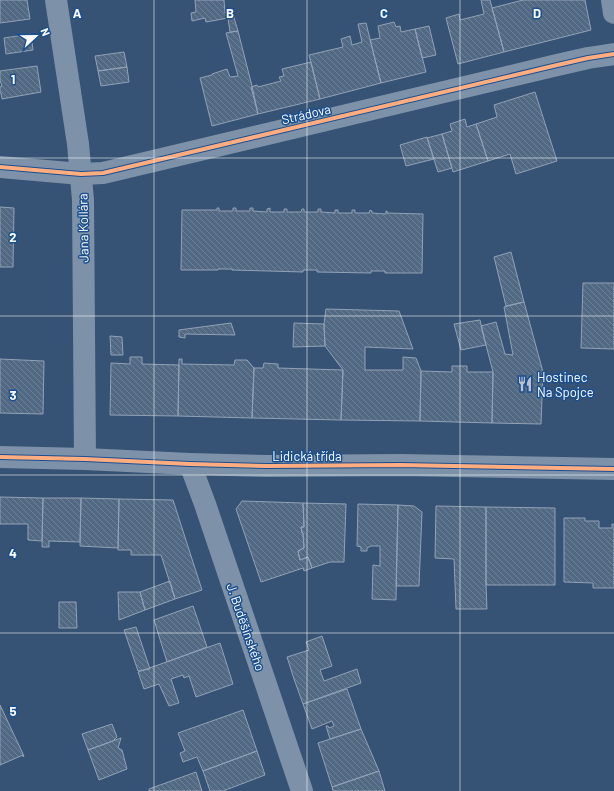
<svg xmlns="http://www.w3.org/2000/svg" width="614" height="791" font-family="Barlow,sans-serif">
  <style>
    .building { fill: url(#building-back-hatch); stroke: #92a2b6 }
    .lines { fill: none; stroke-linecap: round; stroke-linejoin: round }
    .minor { stroke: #7d92a8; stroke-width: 22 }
    .tertiary { stroke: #7d92a8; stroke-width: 22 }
    .cycleway-casing { stroke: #1b4f8f; stroke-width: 6 }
    .cycleway { stroke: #ffac80; stroke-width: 4 }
    .grid { fill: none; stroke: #fff; stroke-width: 1; stroke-opacity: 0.55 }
    .labels { text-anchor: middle; stroke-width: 3; stroke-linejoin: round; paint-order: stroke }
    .street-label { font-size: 13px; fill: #fff; stroke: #1b4f8f }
    .poi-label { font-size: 13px; fill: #fff; stroke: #1b4f8f; text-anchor: start }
    .grid-label { font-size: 13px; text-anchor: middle; font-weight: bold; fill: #fff; stroke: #1b4f8f; stroke-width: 3; stroke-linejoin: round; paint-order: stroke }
  </style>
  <defs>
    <pattern id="building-back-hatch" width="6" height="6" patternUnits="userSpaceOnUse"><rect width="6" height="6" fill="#526984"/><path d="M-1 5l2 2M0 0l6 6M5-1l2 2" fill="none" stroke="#6c8096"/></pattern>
  </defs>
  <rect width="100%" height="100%" fill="#365274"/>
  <!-- building -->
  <path class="building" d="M0 0H27L30 19 0 23Z
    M195 0H224L225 13 232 11 238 31 230 32 228 18 206 22 205 18 192 21 191 13 196 12Z
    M481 0H490L504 52 458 64 446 18 459 14 460 20 484 14Z
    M523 0H585L591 30 504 52 492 8Z
    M394 22 396 27 400 26 401 32 415 29 426 72 381 83 370 40 380 38 378 26Z
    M366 23 381 83 320 99 309 55 343 47 341 39 350 36 352 45 362 42 358 24Z
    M429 26 436 55 422 58 415 29Z
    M238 31 252 86 258 114 212 126 200 78 212 75V74L227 69 230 77 238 76 226 33Z
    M31 34 33 50 6 54 4 38Z
    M124 52 127 67 98 71 95 56Z
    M311 62 320 99 258 114 251 87 257 85 258 87 281 81 279 77 284 76 282 69Z
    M37 66 41 92 2 99 1 93H0V87L2 86 0 80V71Z
    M127 67 129 82 101 86 98 71Z
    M535 92 557 161 516 174 510 154 488 161 476 124 497 117 494 105Z
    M465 119 467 127 476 124 488 161 453 172 442 134 452 131 450 124Z
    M442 134 452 168 438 172 427 138Z
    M427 137 434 159 406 166 400 145Z
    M0 207 14 208 13 267H0Z
    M217 208H219V211H233V208H236V211H250V208H253V211L267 212V209L270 208V212H284V209H287V212H301L302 209H304V212H318V209H321V212L335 213V210H338V213H352V210H355V213H369L370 210 372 211V213L386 214V211H387V213L423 214 422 273H385V271H371V273L317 272V270H303V272L232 270V269H218V270H181L182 210H217Z
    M511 252 524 302 506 306 494 257Z
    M583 283H614V349L581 348Z
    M524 302 543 372 541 424 492 423 493 372 481 326 496 322 505 354 513 355 504 307Z
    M326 309 399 311 413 349 365 347V370H403V357L416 358 421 371 420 421 341 420 343 370 325 346 324 324Z
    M480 320 486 345 461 350 454 324Z
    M231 323 235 335 185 334V338L179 337V330Z
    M294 323 324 324 325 346 293 347Z
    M110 336 122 337 123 355H111Z
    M130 357H142V364L179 365 178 416 110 415 111 363 130 364Z
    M0 359 44 361 43 414 0 413Z
    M179 359H182V364L234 365 235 360H247L254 368 252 418 178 416Z
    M264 363 278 364V368L343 370 341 420 252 418 254 368H263Z
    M452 366H467V372H493L492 423 420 421 421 371 452 372Z
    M0 497 43 498 42 541 28 540V524H0Z
    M43 498H81L80 542 49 541V547H42Z
    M81 498 119 499 118 548 80 546Z
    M119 499 173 500 202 590 175 599 161 555H131V550H118Z
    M242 501 303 503 304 527H301L302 533H303L304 548 298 551 300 560 308 557 312 568 304 571 303 568 261 582 236 509Z
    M303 503 346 504 344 562H330L312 568 308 557 300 560 298 551 304 548 303 533H302L301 527H304Z
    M358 504 398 505 396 600 372 599 373 565 380 566V546H371L367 548V551H361V547L357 546Z
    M398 505 414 506 422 512 419 586H396Z
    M436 506 486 507V585L487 609H456L454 559 435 558Z
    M486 507 555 508V585H486Z
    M564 518H585V521H599V528H612V524H614V588H593V583L564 582Z
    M170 581 175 599 145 610 140 592Z
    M118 592H140L145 610 119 620Z
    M59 602H76L77 628H59Z
    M193 606 207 647 167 662 154 620Z
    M136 627 150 669 138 671 124 630Z
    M322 636 332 666 320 670 324 681 357 669 361 683 303 704 294 679 287 657 309 650 306 642Z
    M220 643 233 684 196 697 189 676 184 678 183 675 171 679 179 703 169 706 159 684 144 689 138 672Z
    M347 689 361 729 330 739 326 726H328L329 728 334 726 332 721 312 729 303 704Z
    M0 705 24 756 23 757V755L0 765Z
    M243 710 257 751 203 771 197 757 183 762 180 753 185 751 178 733Z
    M112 724 117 737 113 741 88 750 82 734Z
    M361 729 379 771 332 787 318 743Z
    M121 738 118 748 122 750 127 769 99 780 88 750Z
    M257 751 265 775 223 791H210L203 771Z
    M379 771 385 791H333L332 787Z
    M196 772 202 791H149V789Z"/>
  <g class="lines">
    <!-- minor -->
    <path class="minor" d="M56 0 78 144 83 200 85 459
      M612 0 614 13
      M0 167 81 174 103 173 553 66 588 58 614 54
      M190 464 205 504 302 791"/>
    <!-- tertiary -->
    <path class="tertiary" d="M0 457 85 459 190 464 268 466 400 465 614 469"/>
    <!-- cycleway casing -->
    <g class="cycleway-casing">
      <path id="cycleway" d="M0 167 81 174 103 173 553 66 588 58 614 54
        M0 457 85 459 190 464 268 466 400 465 614 469"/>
    </g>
    <!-- cycleway -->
    <use href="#cycleway" class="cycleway"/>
  </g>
  <!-- grid -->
  <path class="grid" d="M154 0V791M307 0V791M460 0V791M0 158H614M0 316H614M0 475H614M0 633H614"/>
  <!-- icons -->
  <defs>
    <g id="restaurant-bare" transform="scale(1.2)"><path d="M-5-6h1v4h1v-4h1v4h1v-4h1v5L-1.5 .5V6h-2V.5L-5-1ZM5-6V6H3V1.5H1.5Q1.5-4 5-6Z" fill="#b9c2ce" stroke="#1b4f8f" stroke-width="2.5" paint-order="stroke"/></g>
  </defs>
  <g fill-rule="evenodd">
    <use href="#restaurant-bare" x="525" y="384"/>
  </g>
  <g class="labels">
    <!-- street labels -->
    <g class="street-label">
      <text transform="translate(306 114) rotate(-13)" y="5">Strádova</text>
      <text transform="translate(83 228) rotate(-91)" y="5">Jana Kollára</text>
      <text x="307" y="461">Lidická třída</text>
      <text transform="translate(246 627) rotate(71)" y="5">J. Buděšínského</text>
    </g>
    <!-- poi labels -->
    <g class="poi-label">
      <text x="537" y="382">Hostinec<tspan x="537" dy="15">Na Spojce</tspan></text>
    </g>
  </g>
  <g class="grid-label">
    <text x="77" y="18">A</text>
    <text x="230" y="18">B</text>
    <text x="384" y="18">C</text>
    <text x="537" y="18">D</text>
    <text x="13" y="84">1</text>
    <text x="13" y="242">2</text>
    <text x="13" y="400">3</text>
    <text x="13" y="558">4</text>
    <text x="13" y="716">5</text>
  </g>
  <!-- north arrow -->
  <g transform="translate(36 36) rotate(68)" stroke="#1b4f8f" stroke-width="3" paint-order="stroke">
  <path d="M0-3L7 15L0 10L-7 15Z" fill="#ffffff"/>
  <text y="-6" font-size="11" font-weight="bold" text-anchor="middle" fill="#ffffff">N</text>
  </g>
</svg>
